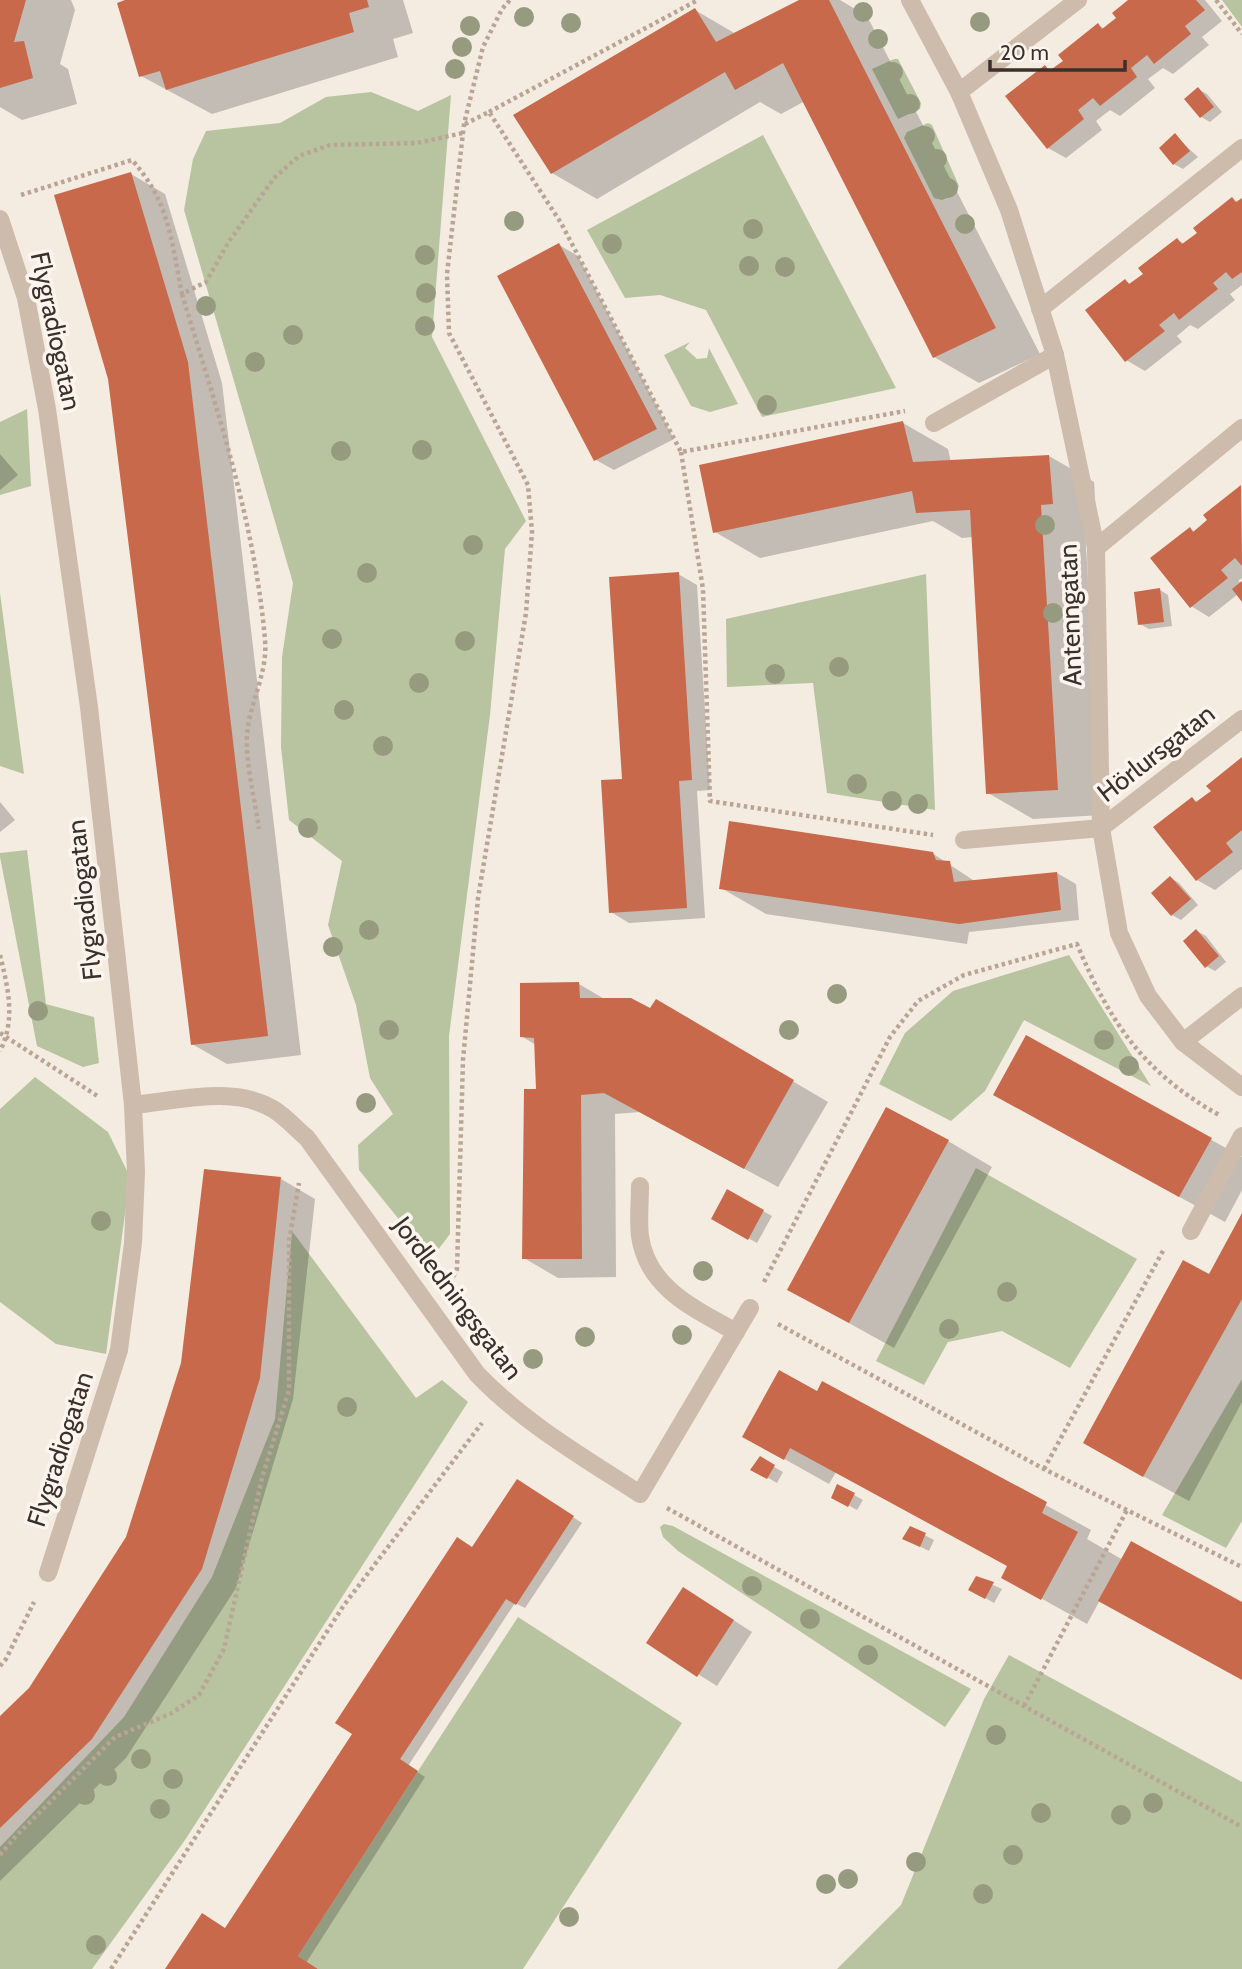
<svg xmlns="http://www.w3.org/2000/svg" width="1242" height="1969" font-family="Cabin,sans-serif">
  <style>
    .green { fill: #b8c4a0 }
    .shadow { fill: #0003 }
    .building { fill: #c8694b }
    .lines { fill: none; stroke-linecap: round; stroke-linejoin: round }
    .path { stroke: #b9a596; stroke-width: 4.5; stroke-dasharray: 3.5 3.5; stroke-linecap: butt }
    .service { stroke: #cdbbac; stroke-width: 18 }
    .minor { stroke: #cdbbac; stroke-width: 18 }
    .tree { fill: #969b7f }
    .labels { text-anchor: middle; stroke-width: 7; stroke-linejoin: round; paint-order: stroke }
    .street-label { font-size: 26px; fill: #3b302b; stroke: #fbf5ee }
  </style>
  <rect width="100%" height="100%" fill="#f4ebe1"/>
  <!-- green -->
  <path class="green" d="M1222 0H1242V27Z
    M894 59H898L921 103 920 109 898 119 872 69Z
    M371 92 418 111 451 95 432 337 526 521 505 549 490 715 449 1036 450 1234 431 1259 359 1170 358 1145 393 1114 370 1078 356 1005 328 925 342 861 289 820 281 747 282 657 293 583 184 210 193 159 206 131 280 123 326 97Z
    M928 123 932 125 959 186 954 195 942 200 934 198 904 138 907 132Z
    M763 135 896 388 762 417 706 310 660 295 625 298 587 230Z
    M690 342 685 348 697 359 707 358 709 348 738 404 710 412 691 406 664 355Z
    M27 409 31 486 0 495V422Z
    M926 574 935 810 827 793 813 683 727 687 726 619Z
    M0 593 24 774 0 766Z
    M27 850 46 1004 94 1017 99 1063 83 1067 37 1046 0 857V853Z
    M1069 955 1151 1086 1024 1020 985 1091 951 1121 879 1084 905 1033 953 991Z
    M35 1077 108 1132 130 1177 106 1354 56 1344 0 1302V1109Z
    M976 1168 1137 1259 1070 1368 1002 1331 948 1342 924 1385 876 1361Z
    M292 1231 416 1398 442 1380 468 1402 185 1840 92 1969H0V1847L124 1717 212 1577 275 1419Z
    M1242 1379V1521L1226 1548 1162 1515Z
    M664 1524 673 1526 971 1689 945 1727 678 1551 663 1537 660 1527Z
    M518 1617 682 1723 523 1969H318L298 1956Z
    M1009 1655 1242 1782V1969H837L901 1905 984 1699Z"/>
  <!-- shadow -->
  <path class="shadow" d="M0 0H71L75 10 60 64 68 69 77 104 22 120 0 107Z
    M131 0H403L413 33 393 39 398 57 212 114 141 76Z
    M802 0H840L867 16 1040 354 979 383 934 357 805 101 781 114 760 102 597 199 552 173 695 10 736 34Z
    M1130 0H1205L1222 21 1202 37 1209 45 1173 74 1163 68 1148 79 1155 88 1120 116 1110 110 1096 121 1102 130 1066 158 1048 148 1045 67 1052 71 1065 61 1098 25 1105 29 1118 18Z
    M1198 89 1207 94 1222 112 1210 122 1201 117Z
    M1175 136 1198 157 1183 169 1174 164Z
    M131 174 165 194 222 383 301 1055 227 1064 192 1044Z
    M1232 200 1238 203 1242 200V285L1230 294 1235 300 1198 329 1190 325 1177 336 1182 342 1145 371 1126 360 1125 281 1132 285 1146 274 1177 240 1185 244Z
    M559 245 578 256 674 439 614 470 596 460Z
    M903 423 948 449 951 462 1049 456 1094 482 1097 529 1085 530 1102 815 1033 819 988 793 973 537 962 538 933 521 760 558 715 532Z
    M0 454 18 475 0 490Z
    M1241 487 1242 578 1238 581 1242 583V599L1238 594 1209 617 1191 606 1190 529 1195 532Z
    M678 574 697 585 710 790 697 791 705 918 629 923 611 912 624 781Z
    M1160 590 1168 595 1172 626 1149 629 1140 624Z
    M1242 759V869L1215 890 1197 880 1192 799 1198 803 1213 791Z
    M0 802 15 820 0 832Z
    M932 853 976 882 1057 873 1076 884 1079 920 969 932 967 944 766 914 721 888Z
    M1171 878 1179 883 1198 905 1181 920 1172 915Z
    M1197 931 1206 936 1226 962 1215 971 1206 966Z
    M579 984 606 1000 650 1010 657 1001 828 1102 778 1187 640 1112 615 1114 616 1277 558 1278 524 1258 538 1091 536 1045 521 1036Z
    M1027 1037 1242 1157V1190L1225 1222 1040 1120Z
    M948 1141 992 1167 894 1348 789 1290Z
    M281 1179 315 1199 293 1399 236 1588 126 1758 0 1881V1719L30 1689 128 1538Z
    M728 1192 772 1216 757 1243 713 1219Z
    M1242 1217V1402L1189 1501 1130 1469 1209 1277Z
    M823 1383 1091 1530 1087 1539 1123 1560 1242 1604V1679L1100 1600 1087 1624 1003 1577 1009 1566 836 1472 829 1484 745 1437 818 1393Z
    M760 1459 783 1472 777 1483 753 1469Z
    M526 1486 582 1523 525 1608 515 1603 408 1766 425 1777 306 1963 315 1969H167L226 1930 473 1549Z
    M838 1486 863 1500 857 1510 833 1497Z
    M911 1528 934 1540 929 1551 913 1543Z
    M977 1578 1002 1589 994 1603 970 1589Z
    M702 1600 752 1632 717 1686 648 1643Z"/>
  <!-- building -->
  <path class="building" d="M0 0H26L14 42 24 41 33 78 0 88Z
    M125 0H367L369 7 349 13 354 32 166 90 160 71 139 77 117 3Z
    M799 0H829L996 328 933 358 783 63 735 90 725 72 551 174 513 115 695 8 716 42Z
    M1128 0H1196L1205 10 1185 26 1191 34 1154 64 1147 55 1131 68 1137 77 1100 106 1093 98 1078 110 1084 119 1047 149 1005 96 1045 65 1049 71 1063 61 1058 55 1098 23 1102 29 1116 18 1112 13Z
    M1198 87 1214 107 1200 118 1184 99Z
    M1175 133 1190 151 1173 165 1159 148Z
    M131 172 188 362 268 1036 191 1045 108 379 54 195Z
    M1232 197 1236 202 1242 198V272L1232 279 1226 272 1213 283 1218 289 1179 320 1174 313 1159 325 1165 331 1125 362 1085 310 1125 279 1129 284 1143 274 1138 268 1177 238 1182 244 1197 233 1193 228Z
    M559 243 657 429 594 461 497 276Z
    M903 421 913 462 1049 455 1053 504 1041 505 1058 790 986 794 970 510 916 513 912 491 713 533 699 465Z
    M1241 485 1242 566 1235 558 1221 570 1228 578 1190 608 1150 558 1190 527 1193 532 1207 520 1203 515Z
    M679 572 692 780 679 781 687 908 609 913 601 780 622 779 609 577Z
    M1242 581V602L1232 589Z
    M1160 588 1164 622 1138 625 1134 592Z
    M1242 757V830L1226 843 1233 852 1196 881 1153 827 1192 797 1196 802 1211 791 1206 786Z
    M729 821 933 852 936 860 950 861 954 882 1057 872 1061 910 959 924 719 889Z
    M1170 876 1191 899 1171 916 1151 893Z
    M1196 929 1219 956 1205 968 1183 941Z
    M579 982 580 998H631L650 1008 656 999 794 1080 744 1169 604 1093 581 1095 582 1259H522L524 1089H536L534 1038 520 1037V983Z
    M1026 1035 1212 1138 1179 1197 993 1095Z
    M886 1107 949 1140 849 1323 787 1290Z
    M204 1169 281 1177 260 1378 202 1569 92 1739 0 1828V1716L29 1688 126 1537 181 1363Z
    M727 1189 764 1210 748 1240 711 1219Z
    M1242 1213V1299L1143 1477 1083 1443 1183 1260 1209 1274Z
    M779 1370 817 1391 822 1381 1047 1502 1042 1513 1078 1532 1041 1600 1001 1578 1007 1566 790 1448 784 1460 742 1437Z
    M760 1456 775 1465 767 1479 750 1470Z
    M517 1479 574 1516 516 1605 506 1599 400 1759 418 1771 298 1956 318 1969H165L202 1913 225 1928 352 1734 335 1723 457 1537 472 1547Z
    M837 1484 855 1493 848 1507 831 1498Z
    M910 1526 926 1533 920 1547 902 1539Z
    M1131 1541 1242 1602V1680L1098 1601Z
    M976 1576 994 1582 985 1599 968 1590Z
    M683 1587 734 1620 697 1677 646 1643Z"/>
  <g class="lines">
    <!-- path -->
    <path class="path" d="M1216 0 1242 34
      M489 112 698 0
      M465 124 489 112 561 223 681 452 905 411
      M21 195 132 160C170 203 171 240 182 294L206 282 228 243 274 178 299 156 330 145 417 143 463 133
      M182 294C216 407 255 522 265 640 268 673 250 701 247 734 245 761 255 800 259 829
      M681 452 703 589 710 801 933 835
      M0 955C8 988 16 1019 0 1051
      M0 1033 99 1097
      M764 1282 890 1037 918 1001 964 975 1077 944C1110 1023 1144 1073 1219 1115
      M450 1283 457 1269 463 1060 478 898 526 613 532 532 528 485 449 333 447 274 464 124 483 47 502 9 510 0
      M778 1324 1044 1469 1242 1567
      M1044 1469 1164 1249
      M667 1508 1242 1827
      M0 1666 6 1659 34 1602
      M1024 1706 1127 1510
      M0 1855 16 1836 115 1737 172 1713 199 1695 224 1649 262 1478 289 1390V1241L299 1183
      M111 1969 344 1605 482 1423"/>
    <!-- service -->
    <path class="service" d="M959 92 1078 0
      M1040 309 1242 148
      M934 423 1055 355
      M964 840 1101 828 1242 719
      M1183 1042 1242 996
      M640 1186C640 1202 638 1220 640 1236 647 1288 695 1309 736 1332
      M1191 1231 1242 1136"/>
    <!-- minor -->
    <path class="minor" d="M910 0 959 92 1009 210 1055 355 1096 548 1101 828 1119 933 1148 996 1183 1042 1242 1087
      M0 219 26 298 47 409 89 707 133 1105 136 1172 133 1243 119 1350 48 1573
      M1096 548 1242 428
      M133 1105C177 1101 233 1085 273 1109 285 1116 296 1129 307 1138L477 1374C524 1423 583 1457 640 1494L750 1308"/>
  </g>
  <!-- trees -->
  <g class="tree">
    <circle cx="863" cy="12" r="10"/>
    <circle cx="524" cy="17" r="10"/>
    <circle cx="980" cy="22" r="10"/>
    <circle cx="571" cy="23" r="10"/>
    <circle cx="470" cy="26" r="10"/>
    <circle cx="878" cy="39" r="10"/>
    <circle cx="462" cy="47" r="10"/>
    <circle cx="455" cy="69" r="10"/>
    <circle cx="893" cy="72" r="10"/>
    <circle cx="910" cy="104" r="10"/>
    <circle cx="925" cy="136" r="10"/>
    <circle cx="937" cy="159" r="10"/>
    <circle cx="948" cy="188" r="10"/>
    <circle cx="514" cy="221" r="10"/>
    <circle cx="965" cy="224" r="10"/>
    <circle cx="753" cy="229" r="10"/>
    <circle cx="612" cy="244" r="10"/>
    <circle cx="425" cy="255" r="10"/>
    <circle cx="749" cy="266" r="10"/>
    <circle cx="785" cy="267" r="10"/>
    <circle cx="426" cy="293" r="10"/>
    <circle cx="206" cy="306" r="10"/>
    <circle cx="425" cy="326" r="10"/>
    <circle cx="293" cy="335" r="10"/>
    <circle cx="255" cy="362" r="10"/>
    <circle cx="767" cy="405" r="10"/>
    <circle cx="422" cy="450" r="10"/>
    <circle cx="341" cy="451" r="10"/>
    <circle cx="1045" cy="525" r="10"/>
    <circle cx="473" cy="545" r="10"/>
    <circle cx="367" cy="573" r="10"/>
    <circle cx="1053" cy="613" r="10"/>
    <circle cx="332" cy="639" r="10"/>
    <circle cx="465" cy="641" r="10"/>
    <circle cx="839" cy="667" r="10"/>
    <circle cx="775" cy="674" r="10"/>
    <circle cx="419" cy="683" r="10"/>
    <circle cx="344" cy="710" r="10"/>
    <circle cx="383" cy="746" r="10"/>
    <circle cx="857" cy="784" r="10"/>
    <circle cx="892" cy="801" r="10"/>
    <circle cx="918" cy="804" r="10"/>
    <circle cx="308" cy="828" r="10"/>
    <circle cx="369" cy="930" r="10"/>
    <circle cx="333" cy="947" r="10"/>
    <circle cx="837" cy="994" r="10"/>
    <circle cx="38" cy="1011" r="10"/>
    <circle cx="389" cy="1030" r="10"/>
    <circle cx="789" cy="1030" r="10"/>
    <circle cx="1104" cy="1040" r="10"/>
    <circle cx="1129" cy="1066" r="10"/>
    <circle cx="366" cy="1103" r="10"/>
    <circle cx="101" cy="1221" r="10"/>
    <circle cx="703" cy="1271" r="10"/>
    <circle cx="1007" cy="1292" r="10"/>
    <circle cx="949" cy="1329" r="10"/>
    <circle cx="682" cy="1335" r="10"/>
    <circle cx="585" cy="1337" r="10"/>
    <circle cx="533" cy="1359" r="10"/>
    <circle cx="347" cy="1407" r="10"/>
    <circle cx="752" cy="1586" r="10"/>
    <circle cx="810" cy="1619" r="10"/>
    <circle cx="868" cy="1655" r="10"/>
    <circle cx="996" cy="1735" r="10"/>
    <circle cx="141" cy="1759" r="10"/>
    <circle cx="107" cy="1776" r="10"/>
    <circle cx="173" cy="1779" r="10"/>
    <circle cx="85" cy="1795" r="10"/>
    <circle cx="1153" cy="1803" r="10"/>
    <circle cx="160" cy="1809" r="10"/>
    <circle cx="1041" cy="1813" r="10"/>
    <circle cx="1121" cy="1815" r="10"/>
    <circle cx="1013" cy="1855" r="10"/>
    <circle cx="916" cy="1862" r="10"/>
    <circle cx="848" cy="1879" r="10"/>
    <circle cx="826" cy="1884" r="10"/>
    <circle cx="983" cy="1894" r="10"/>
    <circle cx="569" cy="1917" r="10"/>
    <circle cx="96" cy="1945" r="10"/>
  </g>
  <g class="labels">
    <!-- street labels -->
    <g class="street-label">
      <text transform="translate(56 331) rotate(78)" y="9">Flygradiogatan</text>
      <text transform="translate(1070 615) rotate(-92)" y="9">Antenngatan</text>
      <text transform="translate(1156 753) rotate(-38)" y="9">Hörlursgatan</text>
      <text transform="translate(84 900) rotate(-96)" y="9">Flygradiogatan</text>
      <text transform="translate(458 1298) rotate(53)" y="9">Jordledningsgatan</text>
      <text transform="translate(60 1449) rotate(-72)" y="9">Flygradiogatan</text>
    </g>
  </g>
  <!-- scale -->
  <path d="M990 60v10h135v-10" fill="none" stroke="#3b302b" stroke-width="3.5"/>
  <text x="1000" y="60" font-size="21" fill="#3b302b" stroke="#fbf5ee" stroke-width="5" paint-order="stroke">20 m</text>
</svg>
